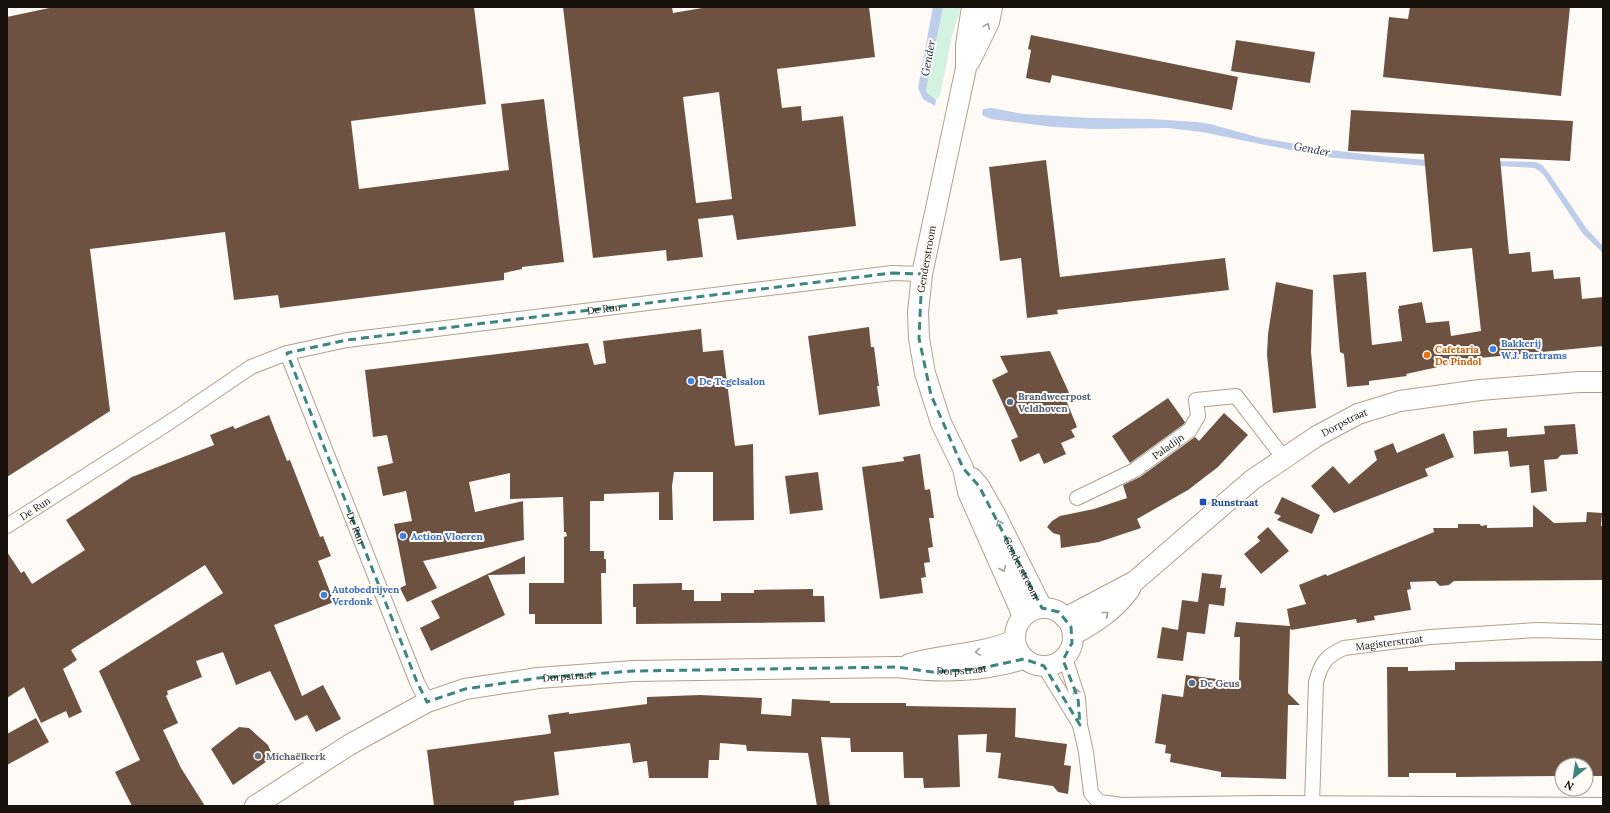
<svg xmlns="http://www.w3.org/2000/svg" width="1610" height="813" font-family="Lora,serif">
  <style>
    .green { fill: #d3f2df }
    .water { fill: #becdea }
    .building { fill: #6d5242; fill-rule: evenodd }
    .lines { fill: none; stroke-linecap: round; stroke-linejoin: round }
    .street-casing { stroke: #b1a18b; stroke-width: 16 }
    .secondary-casing { stroke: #b1a18b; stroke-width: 22 }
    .street { stroke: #fff; stroke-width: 14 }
    .secondary { stroke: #fff; stroke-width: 20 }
    .oneway { stroke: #a3a09d }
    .marked { fill: none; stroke: #3e857d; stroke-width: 3; stroke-dasharray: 8 5; stroke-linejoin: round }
    .shop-dot { fill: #3f7fe0; stroke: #fefaf5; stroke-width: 1.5 }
    .food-dot { fill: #e8710a; stroke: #fefaf5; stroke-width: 1.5 }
    .service-dot { fill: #5c6f8a; stroke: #fefaf5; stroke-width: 1.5 }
    .transit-dot { fill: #1a4fb4; stroke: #fefaf5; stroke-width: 1.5 }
    .worship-dot { fill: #6b7280; stroke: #fefaf5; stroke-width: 1.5 }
    .labels { text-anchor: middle; stroke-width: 4; stroke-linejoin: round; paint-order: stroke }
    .street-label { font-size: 10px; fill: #18120a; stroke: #fefaf5 }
    .shop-label { font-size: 10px; font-weight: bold; fill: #366cbe; stroke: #fefaf5; text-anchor: start }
    .food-label { font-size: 10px; font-weight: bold; fill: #c56008; stroke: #fefaf5; text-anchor: start }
    .service-label { font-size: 10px; font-weight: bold; fill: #4e5e75; stroke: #fefaf5; text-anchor: start }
    .transit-label { font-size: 10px; font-weight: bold; fill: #164399; stroke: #fefaf5; text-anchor: start }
    .worship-label { font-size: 10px; font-weight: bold; fill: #5b616d; stroke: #fefaf5; text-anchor: start }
    .water-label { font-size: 11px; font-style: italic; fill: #17294f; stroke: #fefaf5 }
  </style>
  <rect width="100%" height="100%" fill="#fefaf5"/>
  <!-- green -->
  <path class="green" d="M943 7H961L952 36 940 96 936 100 927 93 926 90Z"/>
  <!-- water -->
  <path class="water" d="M933 7H943L926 90 927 93 936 100 935 106 923 99 918 88Z
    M992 108 1023 114 1089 118 1150 119 1196 122 1210 124 1261 138 1330 150 1380 156 1427 160 1536 162 1542 165 1548 172 1587 229 1603 246V253L1583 234 1543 174 1535 168 1483 165 1426 166 1325 157 1202 132 1168 128 1093 129 1054 127 991 119 982 115 983 109Z"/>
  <!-- building -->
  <path class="building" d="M54 7H474L486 104 351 121 359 189 509 170 501 104 544 99 564 262 522 267V269L504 273V280L280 308 278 295 234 300 225 232 90 249 110 411 7 477V17Z
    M563 7H672L673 13 708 7H869L875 57 777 69 782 108 801 106 802 121 843 116 856 226 737 240 733 215 698 219 703 257 667 261 666 250 593 258ZM719 92 732 199 696 203 683 97Z
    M1410 7H1570L1561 96 1383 77 1389 17 1408 19Z
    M1031 35 1238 77 1232 110 1052 75 1050 83 1026 78 1031 50 1028 49Z
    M1236 40 1315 52 1310 83 1231 71Z
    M1351 110 1573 121 1570 161 1500 158 1509 254 1530 252 1532 272 1553 270 1554 279 1580 277 1582 299 1603 297V346L1479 358 1406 374 1407 376 1369 381V385L1347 387 1344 354 1340 352 1333 275 1366 272 1372 345 1402 341 1398 309H1399V306L1422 302 1426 323 1449 321 1451 336 1481 331 1472 248 1433 252 1424 154 1348 151Z
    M1046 160 1060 277 1225 258 1229 290 1057 310 1058 314 1027 318 1021 258 1000 261 989 167Z
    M1276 282 1313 290 1311 352 1316 408 1273 413 1267 355 1268 334Z
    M869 327 871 347H874L879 386H877L880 406 819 415 808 336Z
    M701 329 703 352 723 350 735 446 753 444 754 520 713 521V472H674L672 486 673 520H659V492L604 494V501H590V551H604V559H606V573H601L602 624H535V614H529V583H564V537L567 536 566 532H564L563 497 510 499V473L469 482 475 512 523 501 524 540 423 561 437 588 407 602 400 588 406 585 394 524 412 521 406 491 383 496 377 467 393 463 387 435 373 437 365 370 588 343 594 365 606 363 603 341Z
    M1050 351 1071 397 1066 400 1077 427 1071 430 1075 437 1061 443 1066 454 1044 464 1039 453 1020 462 1011 440 1018 437 992 380 1008 372 1000 356Z
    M1168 398 1185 422 1184 424 1130 463 1112 436Z
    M1224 413 1248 435 1218 467 1188 490 1137 519 1141 528 1099 542 1061 548 1060 535 1053 533 1047 527 1052 521 1060 516 1094 509 1127 498 1123 485 1140 477 1195 437 1199 441Z
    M269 415 287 461 290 460 320 537 323 536 331 556 318 561 334 602 274 625 302 696 323 685 341 719 316 732 307 715 295 721 270 671 236 685 223 652 196 661 202 677 167 691 168 694 166 696 178 723 163 730 181 768 205 806H132L115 772 140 760 99 671 223 593 205 565 71 650 77 660 63 669 82 712 69 718 66 711 41 723 24 687 7 698V552L21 573 24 571 32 584 85 550 66 520 132 477 214 445 210 435 233 426 235 429Z
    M1575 424 1578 454 1561 455 1557 459 1544 460 1547 491 1531 493 1529 465 1510 467 1508 451 1474 454 1473 431 1507 428V437L1545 434 1544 426Z
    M1444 433 1454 457 1425 469 1428 476 1334 513 1311 486 1333 466 1349 484 1377 460 1374 451 1393 443 1397 453Z
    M920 454 925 490 930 489 934 518H929L933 547 928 548 930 562 924 563 926 577 921 578 923 593 880 599 862 467 904 461 903 457Z
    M818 472 823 510 790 514 785 476Z
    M1282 497 1320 515 1312 534 1277 520 1281 516 1274 513Z
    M1533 505 1554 523 1586 522 1587 512 1602 513 1601 526H1603V580L1454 581 1449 585 1440 586 1435 581 1410 582 1411 589 1407 590 1411 610 1374 616 1375 620 1357 623 1356 619 1291 630 1290 628 1288 693 1300 705H1288L1286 779 1221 777V772L1170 762 1171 754 1165 753 1166 745 1155 743 1162 694 1183 697 1186 675 1239 682 1240 637H1234L1236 622 1290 626 1287 609 1306 604 1299 585 1326 574 1327 576 1434 532 1433 528H1458V524H1480L1481 526 1487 525V528L1533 527Z
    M1268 527 1289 551 1261 574 1244 554 1260 541 1257 537Z
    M525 556V574L488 575 505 615 431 651 420 628 440 618 431 601Z
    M1202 573 1222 575 1220 588H1226L1224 606 1209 604 1205 634 1187 632 1183 661 1157 658 1162 627 1178 630 1182 600 1198 602Z
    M682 583V590H694V601H721V593H754V590L813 589V596H824L825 622 636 624V607H633V584Z
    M1603 661V776H1586V765H1562V776L1456 777V773H1409V777H1388L1387 667H1408V671L1455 670V662Z
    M700 695 762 698 761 714 791 716 792 699 830 701V703H906V706L1016 708 1015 737 1067 744 1064 765 1071 766 1068 794 1058 792 1053 786 998 778 1001 753 986 752 987 734 958 735 960 787 924 788 923 778H904L903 752H851L850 738 821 737 830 806H817L808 753 747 751 746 745 720 743 719 760H709L708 778H649L647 761 633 763 630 743 554 752 559 795 514 801V806H434L427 750 548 734 551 733 548 715 569 712V714L647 704V697Z
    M36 718 49 742 7 765V734Z
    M239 727 249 728 268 745 273 757 233 785 211 749Z"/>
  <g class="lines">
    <!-- street casing -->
    <g class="street-casing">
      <g id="street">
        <path id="s1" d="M287 353 417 682 427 702"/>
        <path id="s2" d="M1077 498 1135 470 1190 430 1198 416 1196 400 1236 396 1283 457"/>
        <path id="s3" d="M7 526 173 420 251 367 287 353 347 340 892 273 922 274"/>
        <path d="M1063 659 1068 667 1078 698 1080 725 1086 752 1091 793 1099 802V806"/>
        <path d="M1044 666 1079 723"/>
        <path d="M1099 802 1122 805 1264 803 1603 805"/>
        <path id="s4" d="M1312 804 1316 682C1321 663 1326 656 1344 648L1430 637 1537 630 1603 632"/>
      </g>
    </g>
    <!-- secondary casing -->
    <g class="secondary-casing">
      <g id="secondary">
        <path d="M972 7 966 45V68L922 274 918 312 919 338 925 373 941 423 963 468 968 492 1023 616"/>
        <path d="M970 61 989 22 992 7"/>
        <path id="s5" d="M972 478 979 486 995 514 1042 608"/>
        <circle cx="1044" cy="637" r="29"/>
        <path id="s6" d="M1065 618 1135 581 1252 480 1317 436 1358 414 1400 401 1480 390 1579 382H1603"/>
        <path d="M1073 635C1095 623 1115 610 1130 589"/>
        <path d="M909 664C944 654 981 655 1015 640"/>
        <path id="s7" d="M255 806 349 745 427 702 465 689 538 678 633 671 897 667C943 673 980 672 1024 659"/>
      </g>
    </g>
    <!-- street -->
    <use href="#street" class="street"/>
    <!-- secondary -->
    <use href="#secondary" class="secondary"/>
  </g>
  <!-- one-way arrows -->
  <defs><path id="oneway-chevron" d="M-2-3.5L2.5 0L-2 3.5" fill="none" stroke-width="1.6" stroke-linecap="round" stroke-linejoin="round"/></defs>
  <g class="oneway">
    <use href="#oneway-chevron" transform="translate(987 26) rotate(-67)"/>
    <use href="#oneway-chevron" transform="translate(999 523) rotate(-115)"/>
    <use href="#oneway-chevron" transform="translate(1003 569) rotate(67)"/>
    <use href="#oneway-chevron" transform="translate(1106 614) rotate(-39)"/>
    <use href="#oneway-chevron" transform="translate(978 652) rotate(171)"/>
    <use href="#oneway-chevron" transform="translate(1076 691) rotate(-107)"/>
  </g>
  <!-- marked area -->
  <path class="marked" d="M892 273 922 274 919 338 931 395 963 468 979 486 1042 608 1059 612 1071 627 1072 643 1063 660 1078 698 1080 725 1044 666 1024 659 977 669 932 672 897 667 633 671 538 678 465 689 427 702 417 682 287 353 347 340Z"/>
  <!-- markers -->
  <g class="shop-dot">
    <circle cx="1493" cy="349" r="4"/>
    <circle cx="691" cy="381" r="4"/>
    <circle cx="403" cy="536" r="4"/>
    <circle cx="324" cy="595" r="4"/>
  </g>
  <circle class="food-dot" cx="1427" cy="355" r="4"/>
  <g class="service-dot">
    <circle cx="1010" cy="402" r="4"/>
    <circle cx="1192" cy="683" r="4"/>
  </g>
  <rect class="transit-dot" x="1199" y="498" width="8" height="8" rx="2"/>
  <circle class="worship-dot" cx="258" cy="756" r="4"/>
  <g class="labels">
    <!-- street labels -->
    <g class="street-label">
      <text transform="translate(926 259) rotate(-80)" y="4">Genderstroom</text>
      <text dy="4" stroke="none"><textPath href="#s3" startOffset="650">De Run</textPath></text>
      <text dy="4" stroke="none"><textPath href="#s6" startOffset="343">Dorpstraat</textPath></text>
      <text dy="4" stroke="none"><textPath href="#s2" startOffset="105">Paladijn</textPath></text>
      <text dy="4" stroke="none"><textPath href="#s3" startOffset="33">De Run</textPath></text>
      <text dy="4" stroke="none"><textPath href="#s1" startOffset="188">De Run</textPath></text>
      <text dy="4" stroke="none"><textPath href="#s5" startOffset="103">Genderstroom</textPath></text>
      <text dy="4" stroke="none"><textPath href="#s4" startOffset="214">Magisterstraat</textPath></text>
      <text dy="4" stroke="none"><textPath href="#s7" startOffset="739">Dorpstraat</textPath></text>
      <text dy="4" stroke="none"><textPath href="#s7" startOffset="345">Dorpstraat</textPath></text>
    </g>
    <!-- shop labels -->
    <g class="shop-label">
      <text x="1501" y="347">Bakkerij<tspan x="1501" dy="12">W.J. Bertrams</tspan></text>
      <text x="699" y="385">De Tegelsalon</text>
      <text x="411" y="540">Action Vloeren</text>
      <text x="332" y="593">Autobedrijven<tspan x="332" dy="12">Verdonk</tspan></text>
    </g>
    <!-- food labels -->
    <g class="food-label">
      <text x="1435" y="353">Cafetaria<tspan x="1435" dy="12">De Pindol</tspan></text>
    </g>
    <!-- service labels -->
    <g class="service-label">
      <text x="1018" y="400">Brandweerpost<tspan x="1018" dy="12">Veldhoven</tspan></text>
      <text x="1200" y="687">De Geus</text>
    </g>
    <!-- transit labels -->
    <g class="transit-label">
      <text x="1211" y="506">Runstraat</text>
    </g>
    <!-- worship labels -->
    <g class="worship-label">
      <text x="266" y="760">Michaëlkerk</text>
    </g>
    <!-- water labels -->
    <g class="water-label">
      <text transform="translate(928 58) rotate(-79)" y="4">Gender</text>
      <text transform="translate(1312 149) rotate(11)" y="4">Gender</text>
    </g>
  </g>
  <!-- border -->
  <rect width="1610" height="813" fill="none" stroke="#18120a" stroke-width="16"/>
  <!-- north arrow -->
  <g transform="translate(1574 777) rotate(210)"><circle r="19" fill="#fefaf5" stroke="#a29d97"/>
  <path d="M0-3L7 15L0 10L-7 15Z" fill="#3e857d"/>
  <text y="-6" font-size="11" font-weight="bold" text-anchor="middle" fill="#18120a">N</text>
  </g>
</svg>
